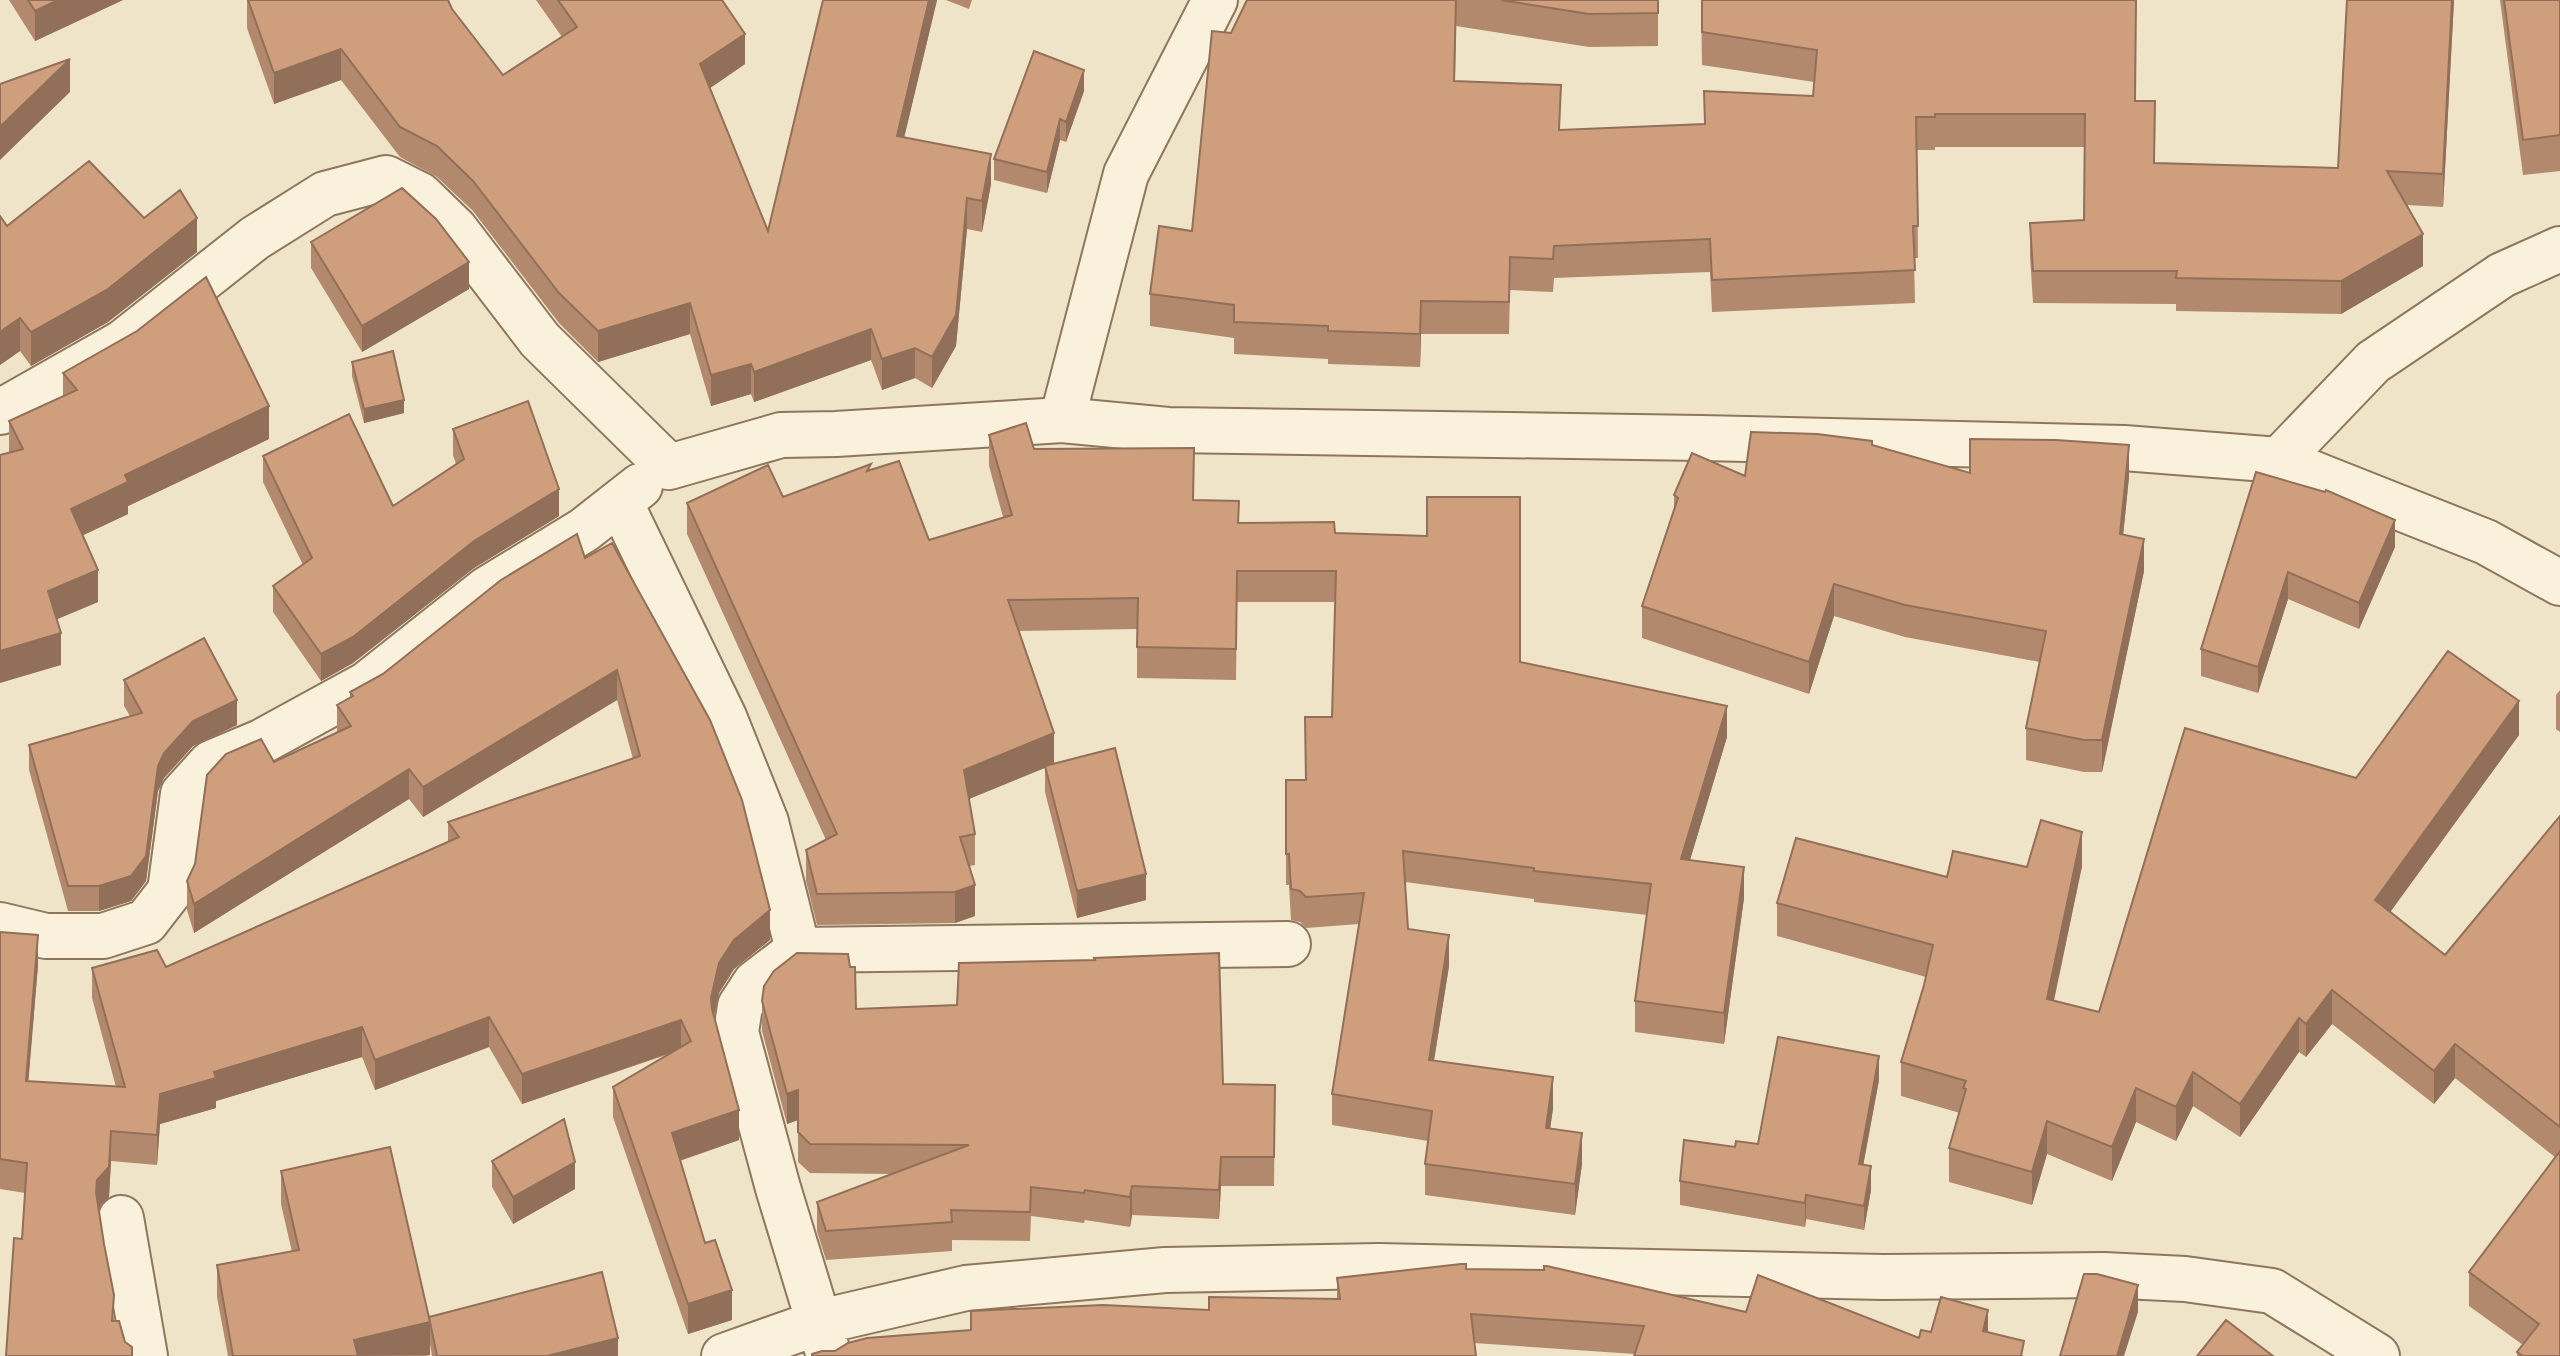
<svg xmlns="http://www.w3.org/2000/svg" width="2560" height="1356" font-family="Lora,serif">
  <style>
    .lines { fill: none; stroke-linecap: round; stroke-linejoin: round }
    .minor-casing { stroke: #8d765c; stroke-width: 48 }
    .tertiary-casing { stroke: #8d765c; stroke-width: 48 }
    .minor { stroke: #faf1dc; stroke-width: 44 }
    .tertiary { stroke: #faf1dc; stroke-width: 44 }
    .wall { fill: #b2896c }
    .shaded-wall { fill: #916f58 }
    .building { fill: #cf9f7d; stroke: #916f58; stroke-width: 2 }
  </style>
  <rect width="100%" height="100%" fill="#f0e4c8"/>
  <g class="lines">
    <!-- minor casing -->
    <g class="minor-casing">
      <path id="minor" d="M0 412 122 343 255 238 325 194 386 178 420 195 455 229 540 340 669 467 781 435 836 434 1062 420
        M2279 460 2373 362 2502 275 2560 249
        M620 502 724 717 766 822 798 950 755 983 740 1006 736 1032 778 1188 829 1356
        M0 925 46 936H103L146 922 170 891 183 794 211 763 261 742 367 684 487 589 584 530 640 486
        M798 950 1288 944
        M121 1218 145 1356
        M724 1356 820 1322 966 1288 1165 1270 1379 1266 1883 1277 2104 1275 2185 1279 2272 1291 2377 1356"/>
    </g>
    <!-- tertiary casing -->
    <g class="tertiary-casing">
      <path id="tertiary" d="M1215 0 1126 174 1062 420 1168 430 1701 438 2124 448 2279 460 2486 542 2560 583"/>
    </g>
    <!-- minor -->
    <use href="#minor" class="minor"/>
    <!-- tertiary -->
    <use href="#tertiary" class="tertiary"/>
  </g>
  <!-- wall -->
  <path class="wall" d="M9 0H123L35 41Z
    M247 0H448L452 9 503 75 562 37 536 0H722L745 64 710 88 768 231 823 0H937L904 138 991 184 982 232 967 229 956 346 932 388 915 378 882 390 871 360 754 402 751 394 711 406 690 334 598 362 559 323 473 211 437 177 400 157 341 80 274 104 247 28Z
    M946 0H972L969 9Z
    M1247 0H1658V46L1589 47 1456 26 1455 81 1560 130 1704 124V91L1813 96 1814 82 1702 65 1701 0 2135 101 2154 163 2338 168 2347 0H2454L2443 207 2407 205 2423 266 2341 314 2176 311V304L2033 303 2030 256V223L2084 220 2085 147H1935V150H1917L1918 258H1914L1915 303 1712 312 1710 272 1554 278 1553 292 1510 290 1509 334H1421L1420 367 1328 364V359L1234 354V338L1150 326V294L1192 231 1231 33Z
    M2500 0H2560V171L2523 175Z
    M1084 91 1066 142 1060 140 1047 193 994 180V159Z
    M0 216 7 226 144 218 197 252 108 322 31 366 20 351 0 365Z
    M311 242 469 289 362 352 311 268Z
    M352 362 404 413 364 423 352 376Z
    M63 373 269 439 128 506V514L83 535 98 602 57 619 61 665 9 453V421L63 396Z
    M453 429 559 516 474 568 353 663 321 681 273 612V586L303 565 263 482V456L393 506 456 464 453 455Z
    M989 435 1193 500 1239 523 1335 533 1520 662 1727 737 1690 860 1744 898 1724 1044 1635 1032V1001L1647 915 1534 902V899L1405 882 1408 929 1449 966 1434 1061 1553 1108 1550 1129 1582 1164 1575 1215 1425 1195V1164L1428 1141 1332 1125V1094L1359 924 1306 928 1300 922 1291 920 1289 885H1286V854L1305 780 1332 717 1335 602H1237L1236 680 1137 678V629L1018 631 1054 764 1146 900 1077 918 1045 792V768L969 799 975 834V865L970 866 975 916 955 923 817 925 806 881V850L826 840 687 534V503L783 497 871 470 929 540 1003 517 989 466Z
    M1872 445 1970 473 2129 477 2123 535 2144 571 2102 772H2084L2026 760V728L2040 662 1905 637 1834 616 1809 694 1642 638V606L1674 512V495L1745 476Z
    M2256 472 2395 547 2359 629 2288 599 2258 693 2201 676V649Z
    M585 558 770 940 734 969 719 993 714 1016 739 1140 680 1161 705 1243 732 1320 688 1334 613 1117V1087L672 1053 522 1104 489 1047 375 1090 362 1057 216 1101V1108L160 1124 157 1165 111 1161 109 1197 99 1209 114 1321 132 1356 22 1239 25 1193 0 1189V932L38 965 28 1081 116 1087 92 998V968L166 967 448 842V822L633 759 617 700 423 817 409 799 194 933 187 910V881L274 762 337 733V705L350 697V692Z
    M124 680 237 725 193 746 164 778 158 791 146 881 131 901 99 911H68L29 770V745L130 716 124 706Z
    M2560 690V732L2556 729V695Z
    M2519 735 2390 912 2445 955 2560 816V1356H2517V1352L2523 1345 2469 1306V1272L2555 1157 2455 1078 2434 1104 2332 1024 2306 1057 2299 1052 2240 1137 2193 1106 2176 1141 2136 1122 2112 1181 2047 1154 2032 1205 1949 1182V1148L1960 1113 1901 1096V1062L1926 977 1777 936V903L2027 867 2082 866 2054 1001 2099 1012 2356 778Z
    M762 1001 856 1009 1223 1084 1275 1114 1274 1186H1221L1219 1219 1132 1215 1130 1227 1085 1220 1084 1223 1031 1216 1030 1241 952 1240V1251L826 1260 817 1231V1202L892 1174 810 1173 798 1162V1120L787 1124 762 1031Z
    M1879 1080 1863 1165 1871 1190 1864 1230 1806 1219 1805 1227 1680 1205V1181L1735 1147 1758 1144Z
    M492 1161 575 1189 513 1224 492 1187Z
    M281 1171 429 1319 618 1356H432L430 1344V1355L426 1356H228L217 1297V1265L292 1252 281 1204Z
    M1466 1269 1746 1312 1919 1338 1931 1332 1988 1333 2024 1356 1635 1354 1474 1343 835 1351 971 1330V1311L1209 1310 1337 1299V1278Z"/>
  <!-- shaded-wall -->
  <path class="shaded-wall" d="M58 0H123L35 41V11Z
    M929 0H937L897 167V136Z
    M2452 0H2454L2443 207V174Z
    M745 34V64L700 95V64Z
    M341 49V80L274 104V73Z
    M70 59V92L0 160V127Z
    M1084 70V91L1066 142V122Z
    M1060 119V140L1047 193V172Z
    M991 154V184L982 232V201Z
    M967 198V229L956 346 932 388V357Z
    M197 218V252L108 322 31 366V332Z
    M2423 234V266L2341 314V281Z
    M469 262V289L362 352V326Z
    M1421 301V334L1420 367V334Z
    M690 303V334L598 362V331Z
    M20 318V351L0 365V332Z
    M871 329V360L754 402V372Z
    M915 348V378L882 390V359Z
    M751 364V394L711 406V375Z
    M404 400V413L364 423V409Z
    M269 406V439L128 506V514L71 541V509L125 475Z
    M2129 445V477L2120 566V534Z
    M559 489V516L474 568 353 663 321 681V654L474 541Z
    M2395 520V547L2359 629V603Z
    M2144 539V571L2102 772V740Z
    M98 570V602L48 623V591Z
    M2288 572V599L2258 693V667Z
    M1834 584V616L1809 694V662Z
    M61 633V665L0 683V651Z
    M617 670V700L423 817V787Z
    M237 700V725L193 746 164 778 158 791 146 881 131 901 99 911V886L164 753 193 721Z
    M2519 701V735L2375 933V900Z
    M1727 706V737L1681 890V859Z
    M1054 733V764L964 801V770Z
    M409 769V799L194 933V904Z
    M2082 832V866L2047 1032V999Z
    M1744 867V898L1724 1044V1013Z
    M1146 874V900L1077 918V891Z
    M975 885V916L955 923V892Z
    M770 910V940L734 969 719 993 711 1028V998L719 963 734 940Z
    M38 935V965L26 1111V1081Z
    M1449 935V966L1429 1091V1060Z
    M2332 990V1024L2306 1057V1024Z
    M489 1017V1047L375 1090V1060Z
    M2299 1018V1052L2240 1137V1104Z
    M681 1020V1049L522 1104V1074Z
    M362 1027V1057L216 1101V1108L160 1124 157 1165V1135L160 1094 214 1072Z
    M2455 1044V1078L2434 1104V1071Z
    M1879 1056V1080L1859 1188V1164Z
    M2193 1072V1106L2176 1141V1107Z
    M1553 1077V1108L1546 1159V1128Z
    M2136 1088V1122L2112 1181V1147Z
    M798 1090V1120L787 1124V1094Z
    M739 1110V1140L672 1163V1133Z
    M2047 1121V1154L2032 1205V1172Z
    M111 1131V1161L109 1197 97 1210V1180Z
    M1582 1133V1164L1575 1215V1184Z
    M1221 1157V1186L1219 1219V1190Z
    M575 1162V1189L513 1224V1197Z
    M1871 1166V1190L1864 1230V1206Z
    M1132 1186V1215L1130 1227V1197Z
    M1806 1195V1219L1805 1227V1203Z
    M2138 1285V1312L2124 1356H2117Z
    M732 1290V1320L688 1334V1304Z
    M1988 1310V1339L1983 1331Z
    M430 1322V1355L354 1356V1340Z
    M618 1338V1356H547Z"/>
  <!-- building -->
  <path class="building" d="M28 0H58L35 11Z
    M248 0H448L452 9 503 75 577 27 558 0H722L745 34 700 64 768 231 823 0H929L897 136 991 154 982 201 967 198 956 315 932 357 915 348 882 359 871 329 754 372 751 364 711 375 690 303 598 331 559 293 473 181 437 146 400 127 341 49 274 73Z
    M1247 0H1456L1454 81 1561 85 1559 130 1705 124 1704 91 1813 96 1817 50 1702 32V0H2136L2135 101H2155L2154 163 2338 168 2347 0H2452L2443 174 2387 171 2423 234 2341 281 2176 278 2177 271H2033L2030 223 2084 220 2085 114H1935V117H1916L1918 226H1913L1915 270 1712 280 1710 239 1554 246 1553 259 1510 257 1509 302 1421 301 1420 334 1328 331V326L1234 322V305L1150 294 1159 226 1192 231 1212 31 1231 33Z
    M1501 0H1658V13L1589 14Z
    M2504 0H2560V135L2523 140Z
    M1034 51 1084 70 1066 122 1060 119 1047 172 994 159Z
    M70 59 0 127V84Z
    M89 161 144 218 180 190 197 218 108 289 31 332 20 318 0 332V216L7 226Z
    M402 188 436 219 469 262 362 326 311 242Z
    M206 277 269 406 125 475 128 482 71 509 98 570 48 591 61 633 0 651V455L23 449 9 421 77 390 63 373 137 331Z
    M393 351 404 400 364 409 352 362Z
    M528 401 559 489 474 541 353 637 321 654 273 586 312 558 263 456 349 414 393 506 464 459 453 429Z
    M1026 423 1034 449 1194 448 1193 500 1239 501 1238 523 1334 522 1335 533 1427 536V497H1520V662L1727 706 1681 859 1744 867 1724 1013 1635 1001 1651 884 1534 871V868L1403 851 1408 929 1449 935 1429 1060 1553 1077 1546 1128 1582 1133 1575 1184 1425 1164 1432 1111 1332 1094 1364 893 1306 897 1300 891 1291 889 1289 854H1286V780H1306L1305 717H1332L1336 571H1237L1236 649 1137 647 1138 598 1008 600 1054 733 964 770 975 834 960 837 975 885 955 892 817 894 806 850 837 834 687 503 768 465 783 497 871 464 867 471 899 461 929 540 1012 515 989 435Z
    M1751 432 1817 434 1872 441V445L1970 473V439L2056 440 2129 445 2120 534 2144 539 2102 740H2084L2026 728 2046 631 1905 605 1834 584 1809 662 1642 606 1678 498 1674 495 1692 453 1745 476Z
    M2256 472 2325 492 2326 490 2395 520 2359 603 2288 572 2258 667 2201 649Z
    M577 534 585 558 612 543 710 720 742 800 770 910 734 940 719 963 711 998 712 1009 739 1110 672 1133 705 1243 715 1240 732 1290 688 1304 613 1087 691 1041 681 1020 522 1074 489 1017 375 1060 362 1027 214 1072 216 1078 160 1094 157 1135 111 1131 109 1167 97 1180 96 1192 104 1244 114 1295 112 1321H119L125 1342 132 1347V1356H6L14 1238 22 1239 27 1163 0 1159V932L38 935 26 1081 125 1087 92 968 157 950 166 967 459 837 448 822 640 756 617 670 423 787 409 769 194 904 187 881 195 864 207 775 226 754 261 739 274 762 351 726 337 705 353 696 350 692 383 674 501 580Z
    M204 638 237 700 193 721 164 753 158 766 146 856 131 876 99 886H68L29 745 142 713 124 680Z
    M2448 651 2519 701 2375 900 2445 955 2560 816V1127L2455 1044 2434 1071 2332 990 2306 1024 2299 1018 2240 1104 2193 1072 2176 1107 2136 1088 2112 1147 2047 1121 2032 1172 1949 1148 1966 1089 1963 1088 1966 1081 1901 1062 1924 985 1933 945 1777 903 1796 838 1947 877 1953 851 2027 867 2041 820 2082 832 2047 999 2099 1012 2185 728 2356 778Z
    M1115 748 1146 874 1077 891 1045 766Z
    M797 953 848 954 850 967H855L856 1009 957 1005 959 963 1095 960 1094 958 1219 953 1223 1084 1275 1085 1274 1157H1221L1219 1190 1132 1186 1130 1197 1085 1190 1084 1193 1031 1187 1030 1212 951 1210 952 1222 826 1231 817 1202 969 1145 810 1144 798 1132V1090L787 1094 762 1001 764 986 774 971Z
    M1778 1037 1879 1056 1859 1164 1871 1166 1864 1206 1806 1195 1805 1203 1680 1181 1684 1140 1735 1147 1736 1141 1758 1144Z
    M564 1119 575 1162 513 1197 492 1161Z
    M390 1147 430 1322 354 1340 358 1356H233L217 1265 299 1250 281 1171Z
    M2560 1151V1356H2523L2517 1352 2539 1324 2469 1272Z
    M1461 1264H1466V1269L1544 1270V1266H1547L1746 1312 1758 1275 1919 1338 1921 1330 1931 1332 1941 1297 1988 1310 1983 1331 2024 1341 2021 1356H1634L1644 1326 1471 1314 1476 1356H812V1354L822 1351H835L848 1343 867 1338 971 1330V1311L1103 1305 1209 1310V1297L1340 1299 1337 1278Z
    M602 1272 618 1338 547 1356H437L429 1317Z
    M2084 1274H2097L2138 1285 2117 1356H2060Z
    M2226 1320 2273 1356H2197Z"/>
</svg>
